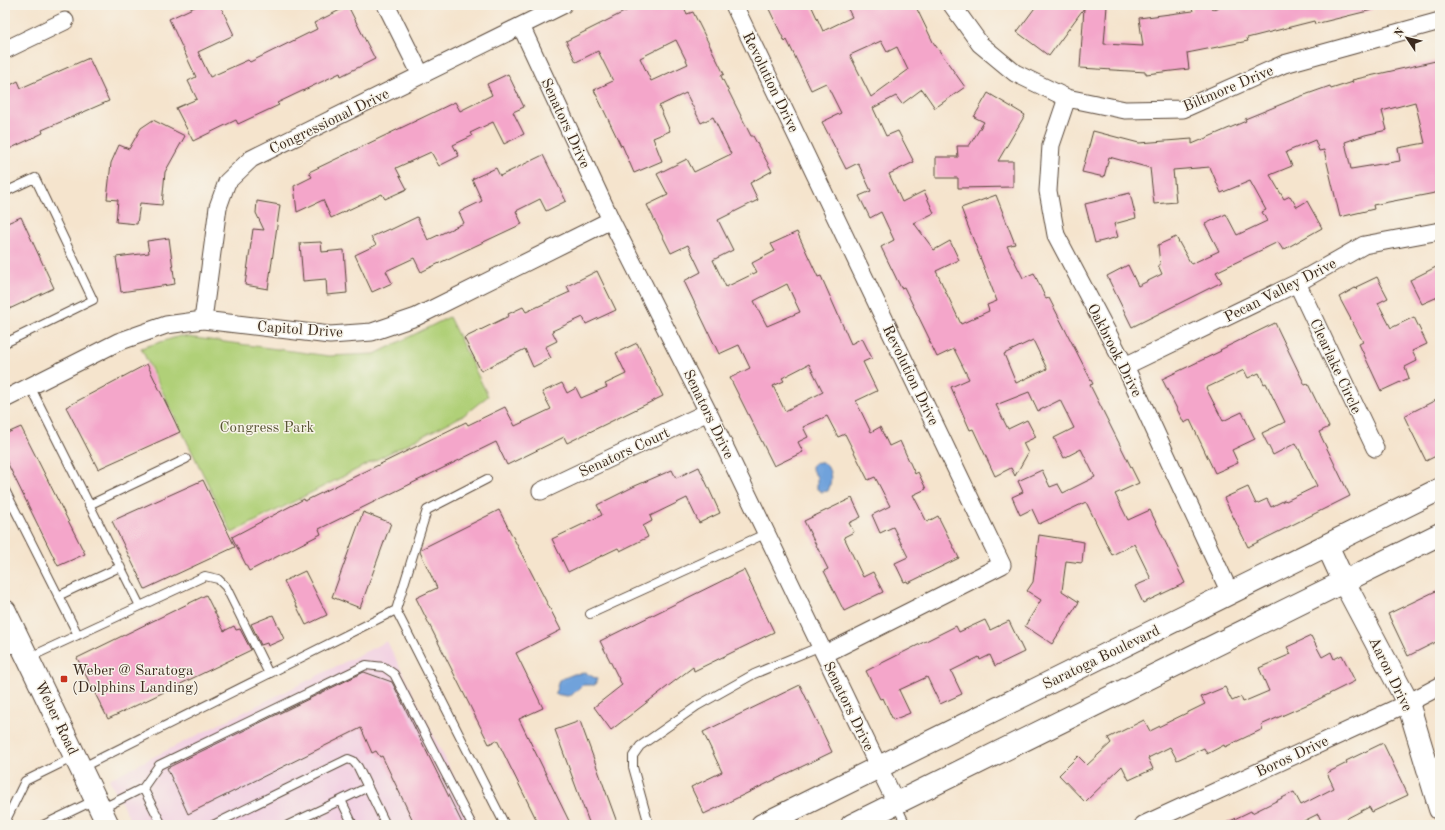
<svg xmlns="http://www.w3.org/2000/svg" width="1445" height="830" font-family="'Old Standard TT',serif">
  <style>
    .built { fill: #f2cfe2 }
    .green { fill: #b0d078; stroke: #767d4b }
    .water { fill: #70a2db; stroke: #56667c }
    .building { fill: #f4a6ca; fill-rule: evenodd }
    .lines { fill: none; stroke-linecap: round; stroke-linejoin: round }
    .lane-casing { stroke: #574638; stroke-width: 10 }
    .street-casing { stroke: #574638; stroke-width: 19 }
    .secondary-casing { stroke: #574638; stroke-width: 24 }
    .lane { stroke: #fff; stroke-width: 8 }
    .street { stroke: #fff; stroke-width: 17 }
    .secondary { stroke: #fff; stroke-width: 22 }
    .poi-dot { fill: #c8321e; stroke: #f7f3e8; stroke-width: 1.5 }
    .labels { text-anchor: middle; stroke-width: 3; stroke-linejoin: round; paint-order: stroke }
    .street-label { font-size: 15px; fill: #3b2a1e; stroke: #f7f3e8 }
    .park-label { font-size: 15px; fill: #585434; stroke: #f7f3e8 }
    .poi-label { font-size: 15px; fill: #3b2a1e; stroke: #f7f3e8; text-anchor: start }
  </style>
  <rect width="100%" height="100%" fill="#f7f3e8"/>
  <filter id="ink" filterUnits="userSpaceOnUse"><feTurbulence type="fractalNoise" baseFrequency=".025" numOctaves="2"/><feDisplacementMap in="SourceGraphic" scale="8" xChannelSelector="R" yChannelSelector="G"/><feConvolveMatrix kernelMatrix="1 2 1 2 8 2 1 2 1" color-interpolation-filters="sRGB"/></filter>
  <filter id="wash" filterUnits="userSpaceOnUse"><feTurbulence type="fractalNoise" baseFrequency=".012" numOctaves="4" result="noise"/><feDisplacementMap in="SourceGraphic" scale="16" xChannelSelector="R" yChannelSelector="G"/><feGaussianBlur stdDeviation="0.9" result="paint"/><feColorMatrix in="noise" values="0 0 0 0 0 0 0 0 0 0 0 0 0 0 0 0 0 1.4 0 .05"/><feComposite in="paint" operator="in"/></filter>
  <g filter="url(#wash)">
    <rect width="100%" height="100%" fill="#f5e4cd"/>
    <!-- built -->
    <path class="built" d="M387 641 478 825H133L109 779Z"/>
    <!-- green -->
    <path class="green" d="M449 317 488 396 464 415 232 533 141 348 180 336 329 356 375 354Z"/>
    <!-- water -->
    <path class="water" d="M816 462 826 464C832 473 832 481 828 491L822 492 817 489V477L812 470V465Z
      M586 673 597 679 595 685H582L572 695 567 696 555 694 559 680 574 674Z"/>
    <g id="blocks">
      <!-- building -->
      <path class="building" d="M199 5H220L234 35 198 52 210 77 248 60 250 62 317 29 314 23 348 6 375 59 341 76 340 73 277 103 279 105 238 124 236 120 193 141 176 108 197 99 188 81 196 77 169 19Z
        M638 5H683L687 14 693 12 724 74 721 76 751 136H753L772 171 750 183 758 200 718 220 733 250 713 260 726 287 757 272 752 263 775 251 771 244 797 232 818 277 821 276 851 344 862 338 872 358 863 362 877 391 856 401 871 432 880 427 889 446 900 441 915 474 918 472 926 489 913 495 927 522 938 516 959 558 908 583 907 581 904 582 895 563 908 557 893 527 880 533 872 515 890 506 875 477 868 480 845 434 838 437 827 416 803 427 808 437 798 442 803 452 774 466 730 378 750 368 739 345 719 354 684 281 701 272 688 245 671 253 647 205 668 195 657 174 687 159 694 172 731 154 713 117 701 123 686 93 659 106 670 131 653 138 662 161 634 173 622 145 621 146 594 90 613 81 598 51 576 62 566 41ZM676 40 688 64 651 81 640 58ZM787 284 800 312 767 326 754 301ZM809 364 823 392 785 411 773 386 784 381 782 378Z
        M767 5H811L823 31 852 17 846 5H915L933 42 965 87 935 108 922 89 902 104 896 96 873 108 886 136 898 131 914 162 889 174 902 202 924 191 934 213 914 223 934 250 950 241 959 260 936 271 961 324 989 311 987 305 997 301 961 208 996 195 1015 244 1007 246 1023 278 1034 273 1046 299 1049 298 1093 384 1090 385 1139 483 1115 494 1128 520 1150 510 1185 583 1143 603 1135 586 1151 579 1134 544 1112 555 1086 502 1039 524 1032 509 1020 515 1012 497 1023 492 1018 481 1042 470 1050 487 1058 484 1063 493 1095 477 1081 449 1064 458 1054 438 1074 428 1060 400 1038 411 1029 392 996 405 1008 429 1027 420 1036 437 1023 443 1028 453 1015 476 1011 468 995 476 973 429 970 430 951 387 969 379 954 349 937 357 929 340H930L904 287 901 288 881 247 894 240 881 212 870 218 859 196 871 191 858 163 846 169 822 122 841 113 826 83 811 90 787 40 785 42ZM881 41 887 52 897 47 908 70 871 97 850 55ZM1033 340 1047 369 1016 383 1004 354Z
        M1037 5 1107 6 1104 44 1143 46 1139 18 1193 11 1191 5H1211L1212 9 1231 5H1372V10L1315 24 1314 21 1247 38 1248 41 1187 53 1189 69 1146 74V72L1080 68 1084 8 1049 56 1017 32Z
        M89 58 109 101 42 130 43 133 5 151V88L18 81 21 88Z
        M1440 60V192L1373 205 1374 209 1340 217 1324 150 1319 151 1315 140 1286 152 1292 166 1270 175 1284 199 1290 196 1297 207 1307 201 1322 228 1283 250 1278 242 1216 272 1222 282 1132 327 1107 276 1128 265 1138 286 1162 274 1158 265H1160L1158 245 1176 237 1191 264 1219 251 1205 224 1226 214 1237 235 1267 221 1262 212 1266 210 1250 181 1221 193 1210 167 1173 170 1176 202 1154 204 1150 168 1109 157 1104 177 1082 172 1093 131 1139 143 1192 139V144L1246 121 1245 119 1299 97 1330 86 1331 89 1353 82 1352 80ZM1415 102 1425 143 1398 148 1400 161 1351 169 1345 142 1365 135 1387 130 1382 111Z
        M508 74 524 107 513 112 524 134 504 144 493 122 470 133 472 136 453 145 459 156 439 166 431 152 396 168 407 189 385 199 382 194 331 218 323 200 297 212 294 186 312 177 309 172 455 102 460 111 492 95 487 84Z
        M988 93 1025 115 998 161H1013V187L958 188V178H936V157H958L957 146H969L984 122 974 117Z
        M153 120 185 136 165 172 162 205 140 203 137 224 116 222 118 200 107 199 111 163 119 145 129 149 141 128Z
        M543 155 566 201 546 211 540 199 516 211 522 224 458 254 421 272 414 258 386 271 392 283 372 292 355 255 376 245 371 237 389 229 390 230 417 217 428 240 464 223 459 212 482 201 472 179 496 168 500 176Z
        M1130 193 1136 218 1114 224 1118 237 1095 243 1085 204Z
        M257 201 280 205 268 289 245 285 253 229 264 230 256 213Z
        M21 217 54 288 5 311V224Z
        M169 238 175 284 121 292 116 257 149 253 147 241Z
        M321 242 322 252 344 250 347 293 327 295 326 279 303 281 300 243Z
        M1440 265V296L1422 304 1410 280Z
        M597 271 616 310 586 324 583 317 552 331 557 341 545 347 551 358 533 367 525 349 481 371 464 338 509 316 508 314 523 307 526 312 570 292 567 286Z
        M1377 277 1388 298 1378 303 1391 328 1414 317 1427 344 1412 351 1417 361 1405 367 1409 378 1381 391 1359 344 1363 342 1339 297 1355 288 1357 290 1356 287Z
        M1275 323 1305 385 1308 384 1329 427 1319 432 1350 496 1248 547 1224 498 1248 487 1256 504 1267 499 1271 507 1285 500 1286 501 1317 486 1296 443 1273 455 1262 433 1285 422 1266 383 1264 384 1259 373 1248 378 1244 370 1206 388 1223 421 1242 412 1255 439 1232 450 1238 463 1215 473 1190 420 1184 423 1162 379 1221 351 1220 350Z
        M637 343 663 396 567 443 564 437 507 465 496 442 319 529 321 534 249 571 232 537 304 499 305 501 466 422 468 425 505 407 515 426 551 409 542 392 562 383 567 393 576 388 581 398 607 387 605 384 626 374 616 353Z
        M147 364 180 432 98 469 66 407Z
        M1440 398V454L1426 461 1404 416Z
        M21 427 85 554 58 566 5 458V434Z
        M699 467 720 513 699 523 687 498 650 516 652 521 643 526 648 537 620 551 618 548 568 572 552 539 602 515 597 505 635 486 672 470 676 478Z
        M203 480 235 547 145 589 112 521Z
        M852 498 861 517 849 523 854 532 844 537 863 577 873 572 883 592 844 611 824 571 828 569 804 521Z
        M499 510 561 630 516 653 543 708 519 719 571 825H539L497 740 489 744 416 598 437 588 420 552 421 549Z
        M363 512 391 523 360 608 332 597Z
        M1039 535 1084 542 1082 563 1066 561 1062 591 1079 602 1052 644 1025 626 1041 600 1027 591 1033 582Z
        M744 570 774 632 694 671 693 667 611 730 594 707 622 685 600 641Z
        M305 571 327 615 306 625 284 581Z
        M1440 589V640L1408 656 1388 614Z
        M206 595 224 631 234 626 236 630 240 629 251 650 108 719 77 658Z
        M273 615 284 639 268 646 267 643 261 645 251 624Z
        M985 620 990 630 1009 621 1024 652 995 666 990 655 980 660 979 657 951 671 962 694 940 704 927 677 899 690 910 713 893 720 883 698 880 699 866 671 956 626 959 632Z
        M1311 636 1322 657 1331 652 1334 659 1342 655 1355 681 1313 702 1261 725 1263 729 1225 747 1224 745 1207 754 1204 748 1177 760 1170 747 1148 758 1153 769 1129 780 1122 766 1085 802 1059 775 1078 756 1087 765 1111 743 1108 738 1144 720 1150 731 1205 704 1201 697 1225 687 1232 701 1241 697 1243 702 1269 691 1259 668 1291 654 1287 647Z
        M364 672 392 682 463 825H415L382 756 380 757 376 751 372 753 361 728 188 814 167 768Z
        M800 685 832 752 704 814 691 787 722 772 703 732Z
        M580 721 618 825H590L555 730Z
        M1383 743 1408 795 1372 812 1369 807 1334 825H1323L1318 814 1296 825H1222L1251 811 1252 813 1294 792 1301 805 1334 788 1327 773 1347 763 1346 761Z"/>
    </g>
  </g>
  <g filter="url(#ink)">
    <use href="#blocks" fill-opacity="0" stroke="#574638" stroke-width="1"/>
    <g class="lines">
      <!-- lane casing -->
      <g class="lane-casing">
        <path id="lane" d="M5 192 35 178 93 300 5 343
          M30 386 140 606
          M5 490 78 635
          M89 505 186 459
          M58 596 120 567
          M396 610 427 510 487 479
          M590 614 767 533
          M5 652 20 644
          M28 658 205 576 218 579 226 587 269 674
          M81 768 396 610 505 825
          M143 788 159 765 366 665 384 667 394 674 472 825
          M341 800 368 787
          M896 804 906 825
          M101 809 143 788 162 825
          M5 819 7 818 25 781 74 757
          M43 825 95 800
          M213 825 348 759 353 761 358 767 386 825
          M288 825 341 800 353 825
          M649 825 633 767V756L640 746 697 706 754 674 821 646"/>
      </g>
      <!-- street casing -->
      <g class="street-casing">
        <path id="street" d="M386 5 421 75
          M734 5 1002 565 825 654
          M952 5 980 44 1015 73 1067 98 1125 110 1183 109 1284 64 1440 21
          M521 26 611 220 708 412 896 803
          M5 50 65 21
          M1067 98 1051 145 1048 191 1056 235 1125 366 1230 593
          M1297 283 1375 448
          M203 320 218 207 227 182 251 159 563 5
          M1125 366 1297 283 1364 245 1440 231
          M5 399 118 342 166 325 203 320 330 335 372 332 416 317 611 220
          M541 491 708 412
          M1143 825 1408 703 1440 686"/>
      </g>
      <!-- secondary casing -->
      <g class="secondary-casing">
        <path id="secondary" d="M1327 545 1344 582 1408 703 1440 809
          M5 611 108 825
          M762 825 1440 489
          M852 825 1440 534"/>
      </g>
      <!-- lane -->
      <use href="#lane" class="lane"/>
      <!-- street -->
      <use href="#street" class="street"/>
      <!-- secondary -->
      <use href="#secondary" class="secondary"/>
    </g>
  </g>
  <!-- markers -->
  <rect class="poi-dot" x="60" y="675" width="8" height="8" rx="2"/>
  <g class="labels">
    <!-- street labels -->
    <g class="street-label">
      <text transform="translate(771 82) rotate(64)" y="5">Revolution Drive</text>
      <text transform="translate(1228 88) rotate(-23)" y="5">Biltmore Drive</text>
      <text transform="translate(329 121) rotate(-26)" y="5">Congressional Drive</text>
      <text transform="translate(566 123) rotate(65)" y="5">Senators Drive</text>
      <text transform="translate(1280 290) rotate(-27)" y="5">Pecan Valley Drive</text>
      <text transform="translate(300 329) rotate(4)" y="5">Capitol Drive</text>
      <text transform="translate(1115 350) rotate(63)" y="5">Oakbrook Drive</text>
      <text transform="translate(1336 366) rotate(65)" y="5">Clearlake Circle</text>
      <text transform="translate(911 375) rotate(64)" y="5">Revolution Drive</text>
      <text transform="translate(709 414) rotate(64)" y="5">Senators Drive</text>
      <text transform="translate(624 452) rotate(-25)" y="5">Senators Court</text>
      <text transform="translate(1101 657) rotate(-26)" y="5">Saratoga Boulevard</text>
      <text transform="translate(1391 674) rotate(64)" y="5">Aaron Drive</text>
      <text transform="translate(849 706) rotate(64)" y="5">Senators Drive</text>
      <text transform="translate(57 718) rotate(64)" y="5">Weber Road</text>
      <text transform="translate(1292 756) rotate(-25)" y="5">Boros Drive</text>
    </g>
    <!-- park labels -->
    <g class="park-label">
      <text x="267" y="432">Congress Park</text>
    </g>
    <!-- poi labels -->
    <g class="poi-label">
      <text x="72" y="675">Weber @ Saratoga<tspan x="72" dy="17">(Dolphins Landing)</tspan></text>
    </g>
  </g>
  <!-- margin -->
  <rect width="1445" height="830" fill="none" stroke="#f7f3e8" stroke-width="20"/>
  <!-- north arrow -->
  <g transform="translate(1407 38) rotate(305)" stroke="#f7f3e8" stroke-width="3" paint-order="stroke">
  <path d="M0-3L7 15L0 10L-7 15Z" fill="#3b2a1e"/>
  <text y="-6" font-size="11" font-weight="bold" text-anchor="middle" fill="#3b2a1e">N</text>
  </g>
</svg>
